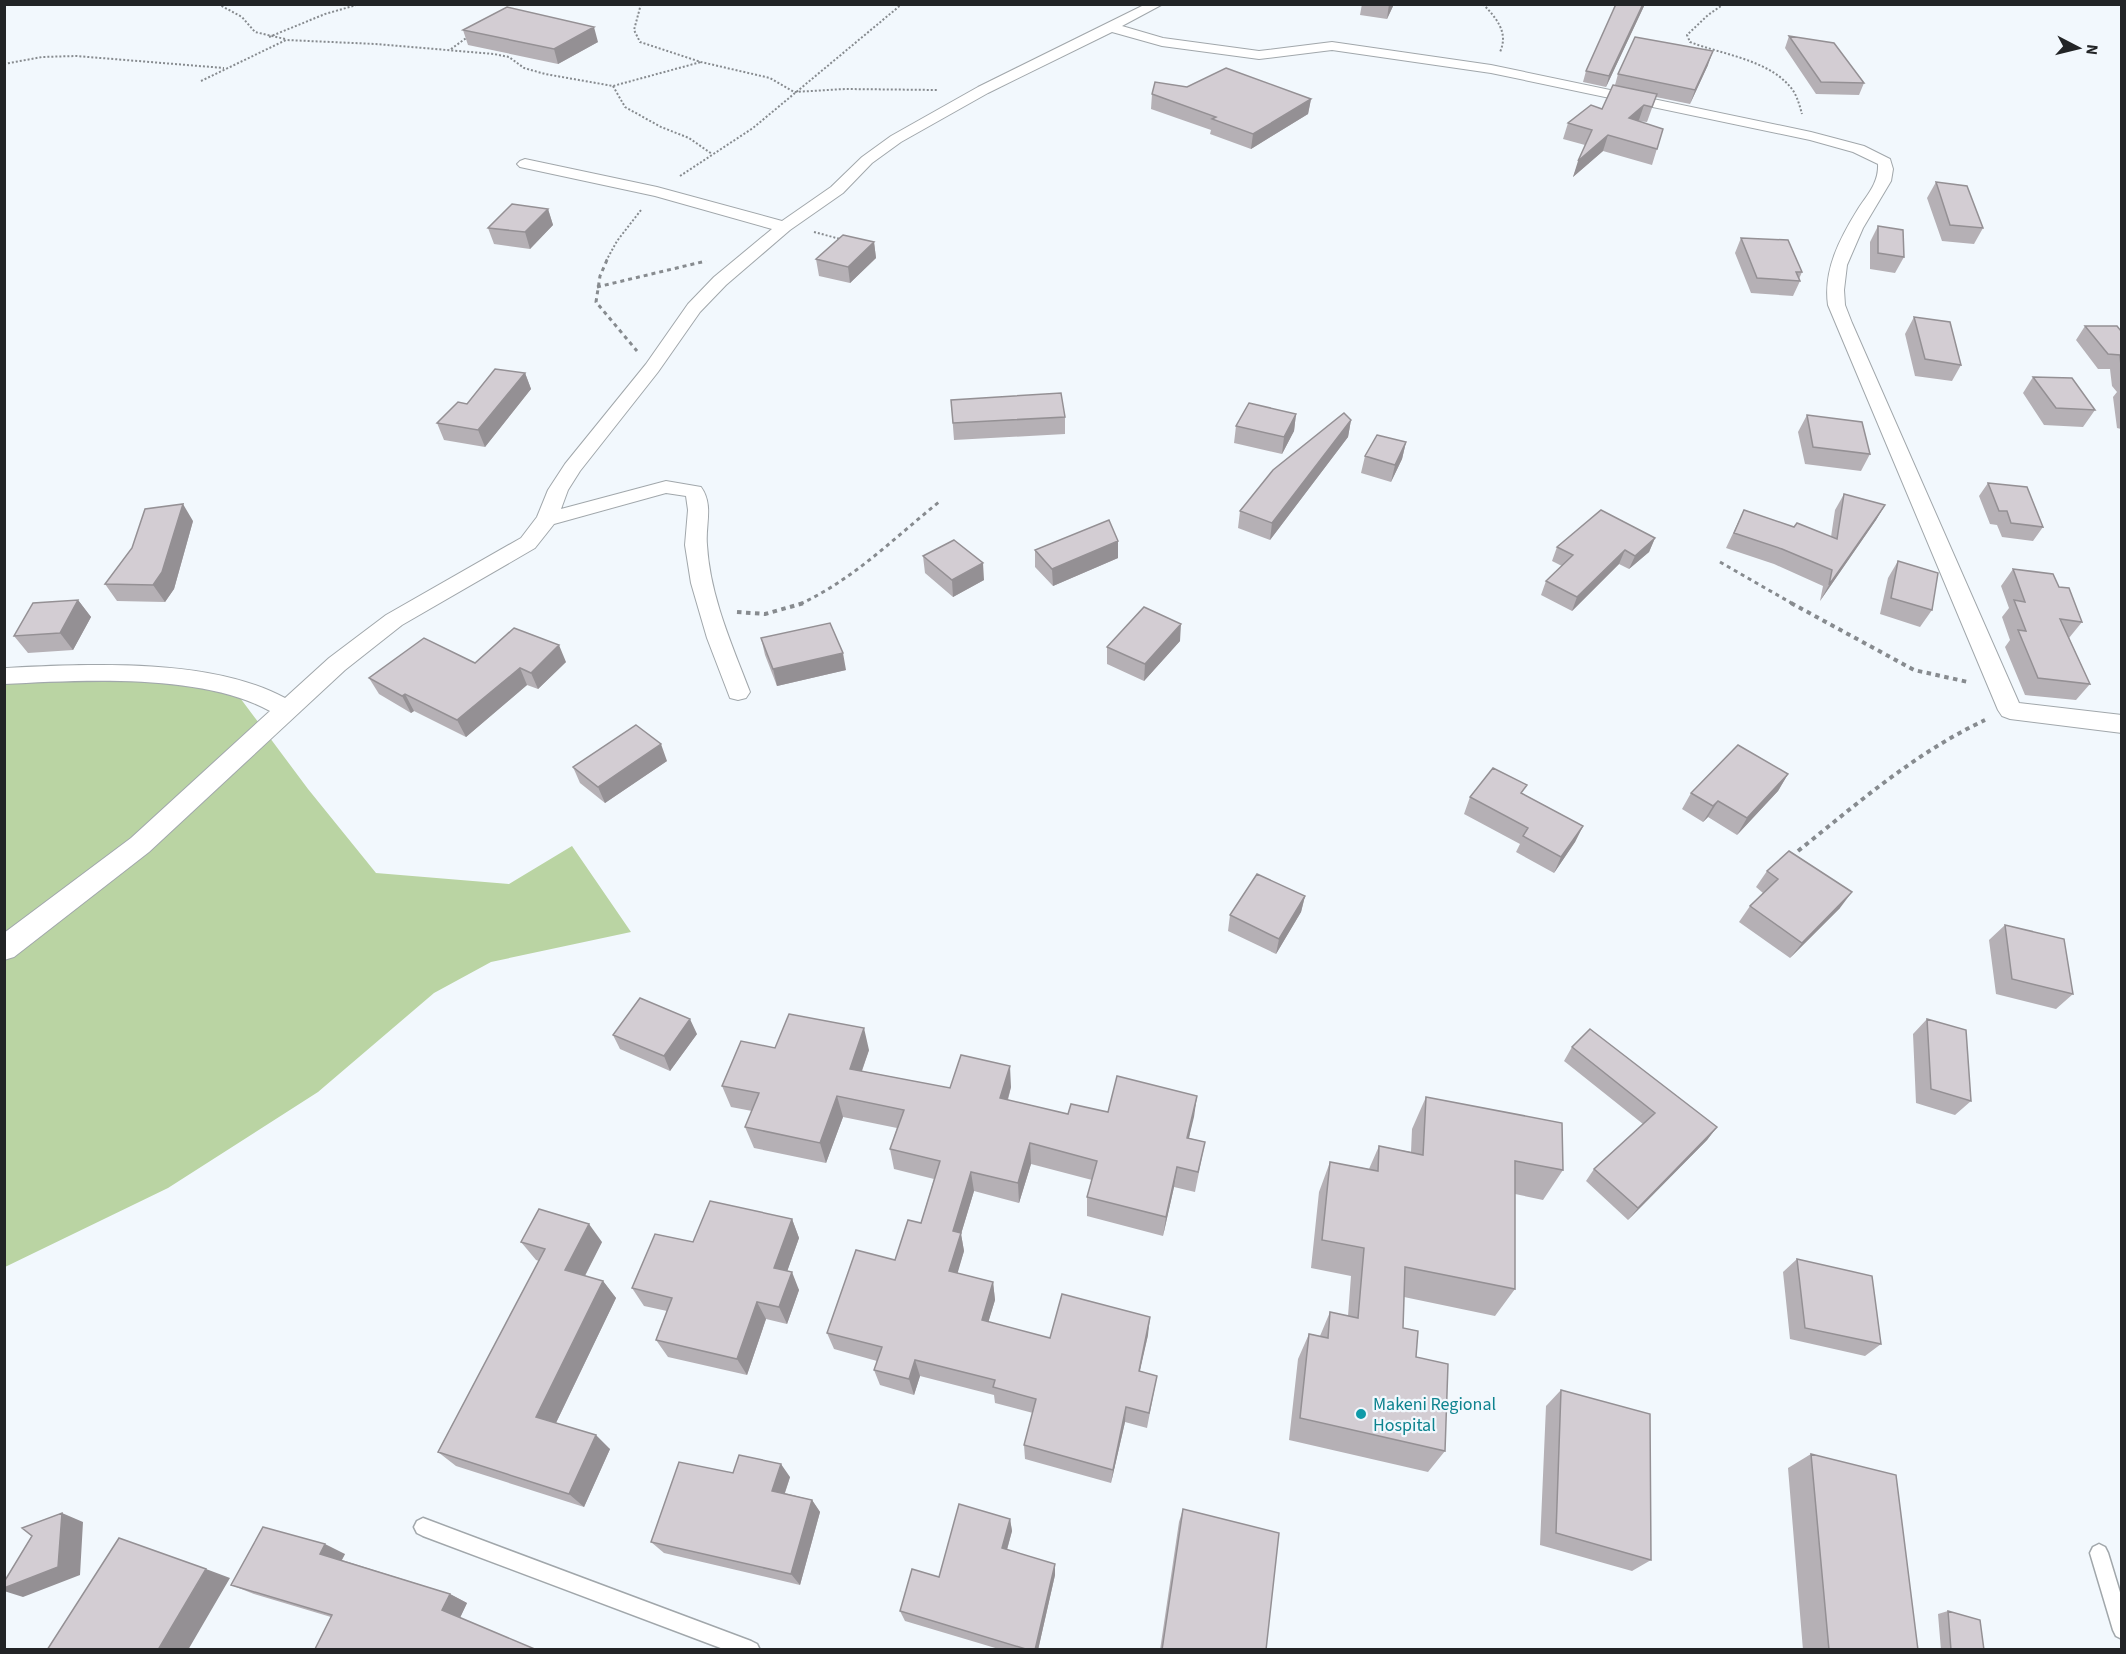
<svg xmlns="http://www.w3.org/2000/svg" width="2126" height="1654" font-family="'Source Sans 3',sans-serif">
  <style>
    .green { fill: #bad4a3 }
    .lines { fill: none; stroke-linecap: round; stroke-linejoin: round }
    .service-casing { stroke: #a1a7ab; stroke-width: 3 }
    .minor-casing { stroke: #a1a7ab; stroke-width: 2 }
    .path-far2 { stroke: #878b8f; stroke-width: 2; stroke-dasharray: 2 2; stroke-linecap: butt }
    .path-far1 { stroke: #878b8f; stroke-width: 3; stroke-dasharray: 4 4; stroke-linecap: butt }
    .path { stroke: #878b8f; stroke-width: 4; stroke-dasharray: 4.5 4.5; stroke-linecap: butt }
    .service { fill: #fff; fill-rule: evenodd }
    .minor { fill: #fff; fill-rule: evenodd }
    .wall { fill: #b5b0b5 }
    .shaded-wall { fill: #949094 }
    .building { fill: #d3cdd3; stroke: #949094; stroke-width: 1.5 }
    .culture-dot { fill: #0f9aa8; stroke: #f2f8fd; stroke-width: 2 }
    .labels { text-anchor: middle; stroke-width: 4.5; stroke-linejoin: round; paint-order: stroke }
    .near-culture-label { font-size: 18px; fill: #0d838f; stroke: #f2f8fd; text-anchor: start }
  </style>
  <rect width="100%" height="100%" fill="#f2f8fd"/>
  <!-- green -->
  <path class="green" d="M5 673 223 675 308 789 376 873 509 884 572 846 631 932 491 962 434 993 318 1092 168 1188 5 1267Z"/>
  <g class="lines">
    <!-- service casing -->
    <g class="service-casing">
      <path id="service" d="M423 1518 751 1641 757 1644 760 1650H726L423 1536 417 1533 414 1527 417 1521Z
        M2099 1544 2105 1547 2108 1553 2122 1599V1639L2116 1636 2113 1630 2090 1553 2093 1547Z"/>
    </g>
    <!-- minor casing -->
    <g class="minor-casing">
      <path id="minor" d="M1146 4H1163L1122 26 1163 38 1259 51 1332 42 1491 65 1811 132 1864 146 1890 159 1893 169 1891 181 1863 228 1847 265 1844 290 1845 305 1852 323 2019 703 2122 715V733L2010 719 2002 716 1998 710 1828 305C1823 270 1840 238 1858 209 1867 195 1879 183 1878 164L1853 152 1810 140 1491 73 1332 50 1259 59 1162 46 1112 32 988 93 901 142 872 163 843 193 790 230 726 285 700 312 658 372 580 471 568 490 561 509 666 481 701 487C714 505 705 525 707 545 710 596 732 645 750 692L746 698 738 700 730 698 707 638 691 583 685 545 688 510 686 496 666 493 554 524 535 548 402 625 345 670 149 852 14 957 4 960V933L131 838 270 711C201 673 83 680 4 684V668C89 664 209 657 285 698L329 658 386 615 521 538 537 517 548 490 565 464 646 364 688 304 714 277 772 229 655 196 520 167 517 164 520 161 525 159 657 187 782 221 831 187 862 157 891 136 978 87Z"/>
    </g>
    <!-- path-far2 -->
    <path class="path-far2" d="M218 4 242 17 255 32 285 39
      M641 4 634 30 640 42 701 62 770 78 794 92 845 89 938 90
      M1483 4C1496 18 1509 32 1500 52
      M1724 4 1708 15 1687 35 1690 42C1723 55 1773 60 1794 92 1798 99 1800 107 1802 114
      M269 37 325 14 360 4
      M451 49 469 36
      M4 64 42 57 76 56 224 68
      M201 81 286 40 376 44 494 54 509 57 524 68 545 74 613 86 701 62
      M613 86 625 107 661 127 689 138 712 154
      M680 176 753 128 902 4
      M814 232 844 240
      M606 261 617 241 641 210"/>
    <!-- path-far1 -->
    <path class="path-far1" d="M607 260 600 276 596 302 637 351
      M597 287 706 261
      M1720 562 1793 604
      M800 604C853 580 894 538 939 502"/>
    <!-- path -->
    <path class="path" d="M1791 603 1914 670 1968 682
      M737 612 765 614 804 603
      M1798 851C1858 803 1915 753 1985 720"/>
    <!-- service -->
    <use href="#service" class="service"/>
    <!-- minor -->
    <use href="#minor" class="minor"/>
  </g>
  <!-- wall -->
  <path class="wall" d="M1362 4H1394L1387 19 1360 15Z
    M1645 4 1606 87 1583 82 1586 71Z
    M463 30 598 42 558 64 468 45Z
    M1789 36 1864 83 1859 95 1816 94 1785 48Z
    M1708 65 1690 104 1656 97 1647 122 1638 121 1663 129 1652 165 1603 151 1573 177 1585 145 1563 139 1568 123 1602 109 1615 85 1618 74Z
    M1187 87 1311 99 1308 114 1251 149 1210 134 1211 130 1151 109 1152 94Z
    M1936 182 1983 228 1974 244 1942 241 1927 198Z
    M548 209 553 225 530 249 494 244 488 228Z
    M1878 226 1904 257 1895 273 1870 269V242Z
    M1741 238 1802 272 1799 279 1800 281 1793 296 1751 293 1735 253Z
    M874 242 876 258 850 283 819 276 816 259Z
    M1914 317 1961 365 1952 381 1915 376 1905 334Z
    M2085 326 2121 331V429L2117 428 2113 397 2117 392 2112 386 2110 369H2098L2076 340Z
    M525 373 531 389 485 447 444 440 437 423Z
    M2033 377 2095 410 2083 427 2044 425 2023 393Z
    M951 400 1065 417V434L954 440Z
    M1296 414 1294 431 1282 454 1234 443 1236 426Z
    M1807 415 1870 454 1861 471 1805 464 1798 432Z
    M1351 420 1348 437 1270 540 1238 528 1240 511Z
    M1406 442 1402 459 1391 482 1361 473 1365 456Z
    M1988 483 2043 527 2033 541 2002 537 1997 525 1990 524 1979 496Z
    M1844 494 1885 505 1876 520 1820 601 1823 586 1774 564 1726 548 1744 510 1794 527 1831 537 1835 510Z
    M193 521 174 589 165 602 117 601 105 584Z
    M1655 538 1649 552 1629 569 1619 564 1572 611 1541 595 1546 581 1562 566 1552 561 1557 547Z
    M1118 541V558L1053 586 1035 567V550Z
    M923 556 984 580 953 597 925 573Z
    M1898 561 1932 610 1920 627 1880 614 1888 578Z
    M2013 569 2059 587 2082 622 2069 638 2090 684 2076 700 2025 695 2005 647 2010 640 2002 617 2009 608 2001 586Z
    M78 600 91 617 73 650 28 653 14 636Z
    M761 638 846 670 777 686 765 655Z
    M1180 641 1144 681 1107 664V647Z
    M566 662 538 689 527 685 466 737 414 711 411 713 379 694 369 678 475 663Z
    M667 761 605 803 580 783 573 767Z
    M1788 774 1778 791 1737 835 1708 817 1703 822 1682 809 1691 793Z
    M1523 794 1583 826 1575 842 1554 873 1516 852 1520 844 1464 814 1470 797Z
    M1767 871 1840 908 1790 958 1739 922 1750 906 1763 893 1756 887Z
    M1305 896 1301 912 1276 954 1228 931 1230 915Z
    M2005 925 2073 994 2056 1009 1996 994 1989 940Z
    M1927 1019 1971 1101 1955 1115 1916 1103 1913 1034Z
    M697 1034 670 1071 620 1049 613 1035Z
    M1572 1047 1717 1127 1707 1140 1628 1220 1586 1181 1594 1169 1643 1124 1564 1061Z
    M775 1048 869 1050 862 1071 950 1088 1011 1087 1008 1100 1068 1114 1108 1112 1197 1096 1189 1138 1205 1142 1195 1192 1174 1187 1163 1236 1087 1216V1197L1092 1180 1031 1164 1019 1203 974 1191 961 1234 964 1251 957 1273 993 1282 995 1300 988 1322 1050 1338 1148 1335 1140 1371 1157 1376 1147 1428 1125 1422 1111 1483 1025 1459 1024 1445 1033 1413 995 1403 994 1395 920 1376 914 1395 880 1385 874 1370 877 1361 834 1349 827 1333 895 1260 921 1223 934 1179 894 1169 890 1149 897 1128 843 1117 826 1163 754 1148 745 1127 752 1111 731 1107 722 1086Z
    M1426 1097 1563 1170 1543 1200 1515 1194V1289L1495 1316 1404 1297 1403 1328 1416 1357 1445 1451 1428 1472 1289 1440 1298 1359 1309 1334 1320 1336 1330 1312 1348 1316 1351 1276 1311 1268 1319 1192 1330 1162 1369 1169 1379 1146 1411 1152 1412 1129Z
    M792 1219 799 1238 787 1271 799 1290 787 1324 766 1319 747 1375 668 1357 656 1340 667 1311 644 1306 632 1288 693 1242Z
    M521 1242H602L585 1276 603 1281 616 1298 556 1423 610 1449 584 1507 456 1466 438 1452 539 1261 536 1260Z
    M1797 1259 1881 1344 1865 1356 1790 1339 1783 1272Z
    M1561 1390 1651 1560 1632 1571 1540 1545 1546 1406Z
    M1811 1454 1918 1650H1803L1788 1468Z
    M733 1473 790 1477 785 1493 812 1500 820 1512 800 1585 664 1553 651 1542Z
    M1183 1509 1266 1650H1160L1179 1522Z
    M1010 1519 1012 1531 1007 1550 1055 1575 1038 1650H1002L905 1621 900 1611 939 1577Z
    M345 1554 342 1560 450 1594 467 1603 460 1617H331L254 1594 231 1585Z
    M1948 1611 1984 1650H1941L1938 1614Z"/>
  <!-- shaded-wall -->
  <path class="shaded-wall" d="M1389 4H1394L1387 19Z
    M1643 4H1645L1606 87 1609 76Z
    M594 27 598 42 558 64 554 49Z
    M1713 51 1708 65 1690 104 1695 90Z
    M1311 99 1308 114 1251 149 1253 134Z
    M1644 105 1639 120 1624 133 1629 118Z
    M1608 135 1603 151 1573 177 1578 161Z
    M548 209 553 225 530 249 525 232Z
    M874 242 876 258 850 283 848 267Z
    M525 373 531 389 485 447 478 430Z
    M1296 414 1294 431 1282 454 1284 437Z
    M1351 420 1348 437 1270 540 1272 523Z
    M1406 442 1402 459 1391 482 1395 465Z
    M183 504 193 521 174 589 165 602 153 585Z
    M1885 505 1876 520 1820 601 1829 585Z
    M1655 538 1649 552 1629 569 1635 556Z
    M1118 541V558L1053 586 1052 569Z
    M1625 550 1619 564 1572 611 1577 597Z
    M983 563 984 580 953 597 952 580Z
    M78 600 91 617 73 650 60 633Z
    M1181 624 1180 641 1144 681 1145 664Z
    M559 645 566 662 538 689 531 673Z
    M843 653 846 670 777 686 773 669Z
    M520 668 527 685 466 737 457 720Z
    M405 694 414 711 411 713 402 696Z
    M661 744 667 761 605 803 598 787Z
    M1788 774 1778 791 1737 835 1747 818Z
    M1718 801 1708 817 1703 822 1713 806Z
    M1583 826 1575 842 1554 873 1561 857Z
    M1852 892 1840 908 1790 958 1802 943Z
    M1305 896 1301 912 1276 954 1279 939Z
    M690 1019 697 1034 670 1071 664 1056Z
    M864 1028 869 1050 855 1090 850 1069Z
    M1010 1066 1011 1087 1002 1119 1000 1098Z
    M837 1096 843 1117 826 1163 820 1143Z
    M1197 1096 1194 1117 1184 1158 1187 1138Z
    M1717 1127 1707 1140 1628 1220 1638 1208Z
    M1030 1143 1031 1164 1019 1203 1018 1183Z
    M1177 1167 1174 1187 1163 1236 1166 1217Z
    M971 1172 974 1191 961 1234 964 1251 953 1289 949 1271 953 1231Z
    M792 1219 799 1238 782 1286 774 1268Z
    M589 1224 602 1242 579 1287 565 1270Z
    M792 1272 799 1290 787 1324 779 1307Z
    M603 1281 616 1298 552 1431 536 1417Z
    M993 1282 995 1300 984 1337 982 1320Z
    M757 1302 766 1319 747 1375 737 1359Z
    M1150 1317 1148 1335 1136 1386 1139 1371Z
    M915 1360 920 1376 914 1395 909 1379Z
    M1126 1407 1125 1422 1111 1483 1113 1470Z
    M596 1435 610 1449 584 1507 569 1494Z
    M781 1464 790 1477 781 1504 772 1491Z
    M812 1500 820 1512 800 1585 791 1574Z
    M62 1513 83 1522 80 1575 23 1597 4 1591V1588Z
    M1010 1519 1012 1531 1004 1560 1002 1548Z
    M325 1544 345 1554 340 1563 320 1554Z
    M1055 1564V1575L1038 1650H1035Z
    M206 1569 230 1578 188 1650H158Z
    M450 1594 467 1603 460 1618 442 1610Z"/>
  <!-- building -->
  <path class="building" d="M1616 4H1643L1609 76 1586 71Z
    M507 7 594 27 554 49 463 30Z
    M1789 36 1834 43 1864 83 1821 82Z
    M1635 37 1713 51 1695 90 1618 74Z
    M1226 68 1311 99 1253 134 1212 119 1216 117 1152 94 1155 82 1187 87Z
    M1613 85 1657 94 1652 107 1644 105 1629 118 1663 129 1657 149 1608 135 1578 161 1592 130 1568 123 1591 105 1602 109Z
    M1936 182 1967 186 1983 228 1950 225Z
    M512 204 548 209 525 232 488 228Z
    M1878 226 1903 230 1904 257 1878 253Z
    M843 235 874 242 848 267 816 259Z
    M1741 238 1788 240 1802 272H1796L1800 281 1757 278Z
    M1914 317 1950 322 1961 365 1925 359Z
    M2085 326H2117L2121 331V366L2120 355 2108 354Z
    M495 369 525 373 478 430 437 423 458 402 467 404Z
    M2033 377 2072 378 2095 410 2056 408Z
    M1061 393 1065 417 953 423 951 400Z
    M1249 403 1296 414 1284 437 1236 426Z
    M1344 413 1351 420 1272 523 1240 511 1273 470Z
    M1807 415 1862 422 1870 454 1813 447Z
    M1377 435 1406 442 1395 465 1365 456Z
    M1988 483 2027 487 2043 527 2011 523 2007 511H1999Z
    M1844 494 1885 505 1829 585 1832 570 1782 549 1734 533 1744 510 1794 527 1797 523 1837 539Z
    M183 504 162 572 153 585 105 584 132 548 145 509Z
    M1601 510 1655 538 1635 556 1625 550 1577 597 1546 581 1573 555 1557 547Z
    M1109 520 1118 541 1052 569 1035 550Z
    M954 540 983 563 952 580 923 556Z
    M1898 561 1938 573 1932 610 1891 598Z
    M2013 569 2053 574 2059 587 2069 588 2082 622 2060 619 2090 684 2038 678 2018 630 2026 631 2014 600 2025 602Z
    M78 600 60 633 14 636 33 603Z
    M1144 607 1181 624 1145 664 1107 647Z
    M830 623 843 653 773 669 761 638Z
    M514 628 559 645 531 673 520 668 457 720 405 694 402 696 369 678 424 638 475 663Z
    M636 725 661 744 598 787 573 767Z
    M1738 745 1788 774 1747 818 1718 801 1713 806 1691 793Z
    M1493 768 1527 785 1521 793 1583 826 1561 857 1523 836 1528 828 1470 797Z
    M1789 851 1852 892 1802 943 1750 906 1778 879 1767 871Z
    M1257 874 1305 896 1279 939 1230 915Z
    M2005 925 2064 939 2073 994 2012 979Z
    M640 998 690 1019 664 1056 613 1035Z
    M789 1014 864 1028 850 1069 950 1088 961 1055 1010 1066 1000 1098 1068 1114 1071 1104 1108 1112 1117 1076 1197 1096 1187 1138 1205 1142 1198 1172 1177 1167 1166 1217 1087 1197 1097 1161 1030 1143 1018 1183 971 1172 953 1231 961 1233 949 1271 993 1282 982 1320 1050 1338 1062 1294 1150 1317 1139 1371 1157 1376 1149 1413 1126 1407 1113 1470 1024 1445 1036 1399 993 1387 995 1380 915 1360 909 1379 874 1370 882 1347 827 1333 856 1250 895 1260 908 1220 921 1223 940 1161 890 1149 904 1110 837 1096 820 1143 745 1127 759 1093 722 1086 741 1041 775 1048Z
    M1927 1019 1966 1030 1971 1101 1931 1089Z
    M1590 1029 1717 1127 1638 1208 1594 1169 1655 1113 1572 1047Z
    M1426 1097 1562 1123 1563 1170 1515 1161V1289L1405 1267 1403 1328 1418 1331 1416 1357 1448 1364 1445 1451 1300 1418 1309 1334 1328 1338 1330 1312 1358 1318 1364 1248 1322 1240 1330 1162 1378 1171 1379 1146 1423 1155Z
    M710 1201 792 1219 774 1268 792 1272 779 1307 757 1302 737 1359 656 1340 672 1298 632 1288 655 1234 693 1242Z
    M539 1209 589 1224 565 1270 603 1281 536 1417 596 1435 569 1494 438 1452 545 1249 521 1242Z
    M1797 1259 1872 1276 1881 1344 1805 1328Z
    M1561 1390 1650 1414 1651 1560 1556 1533Z
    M1811 1454 1896 1475 1918 1650H1829Z
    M739 1455 781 1464 772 1491 812 1500 791 1574 651 1542 679 1462 733 1473Z
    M959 1504 1010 1519 1002 1548 1055 1564 1035 1650H1029L900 1611 912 1569 939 1577Z
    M1183 1509 1279 1533 1266 1650H1162Z
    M62 1513 58 1567 4 1588V1582L32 1536 22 1528Z
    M263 1527 325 1544 320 1554 450 1594 442 1610 537 1650 315 1649 332 1615 231 1585Z
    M119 1538 206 1569 158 1650H47Z
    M1948 1611 1980 1620 1984 1650H1951Z"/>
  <!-- markers -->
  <circle class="culture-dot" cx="1361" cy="1414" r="6"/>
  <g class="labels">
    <!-- near-culture labels -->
    <g class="near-culture-label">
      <text x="1373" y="1410">Makeni Regional<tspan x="1373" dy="21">Hospital</tspan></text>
    </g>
  </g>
  <!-- border -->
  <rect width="2126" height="1654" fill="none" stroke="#222426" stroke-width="12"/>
  <!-- north arrow -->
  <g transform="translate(2078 48) rotate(97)" stroke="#f2f8fd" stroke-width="4.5" paint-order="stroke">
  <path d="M0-4.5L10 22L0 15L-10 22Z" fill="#222426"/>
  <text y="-9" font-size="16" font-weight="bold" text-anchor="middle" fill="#222426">N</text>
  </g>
</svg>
